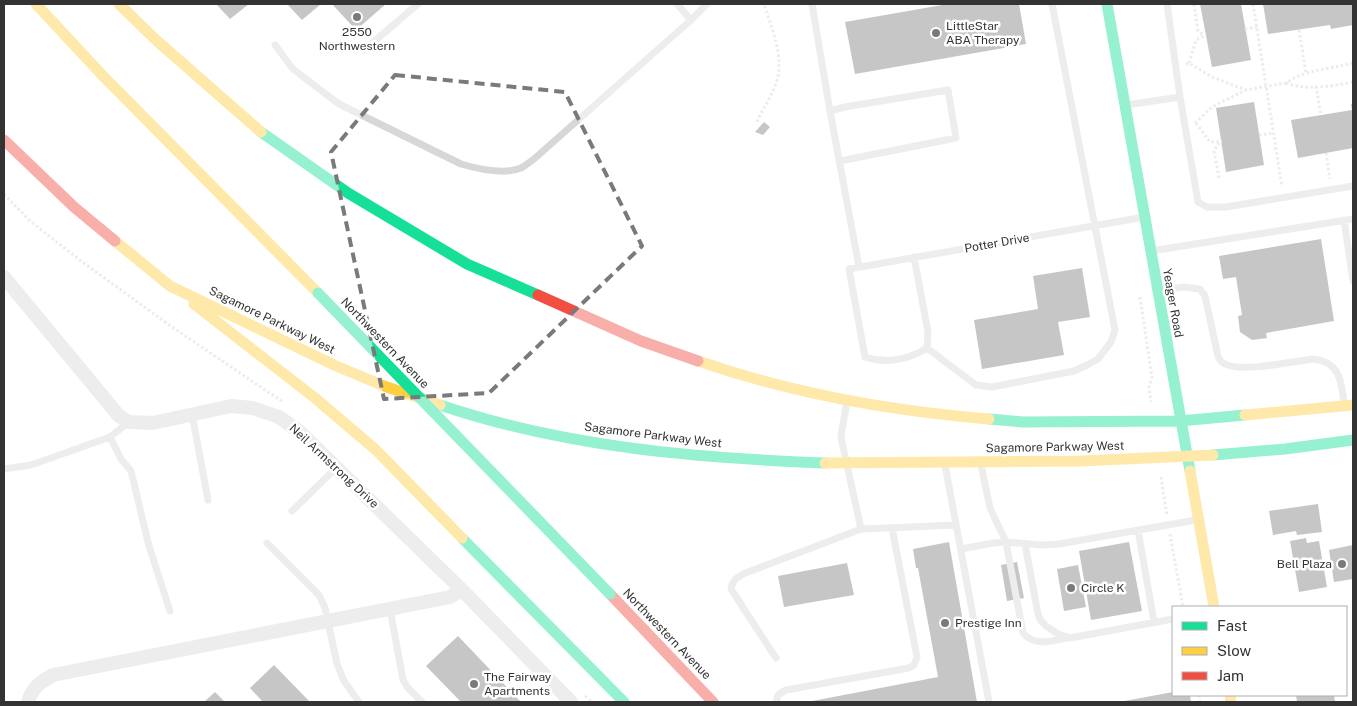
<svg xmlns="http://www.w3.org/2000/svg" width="1357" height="706" font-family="'Public Sans',sans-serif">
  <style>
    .building { fill: #818181 }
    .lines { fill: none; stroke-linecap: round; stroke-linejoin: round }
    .path { stroke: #d6d6d6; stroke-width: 3; stroke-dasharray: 2.5 2.5; stroke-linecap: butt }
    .lane { stroke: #d7d7d7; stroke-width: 7 }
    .street { stroke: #d7d7d7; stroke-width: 14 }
    .fast { stroke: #16e098; stroke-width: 11 }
    .slow { stroke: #ffcf43; stroke-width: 11 }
    .jam { stroke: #f24e42; stroke-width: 11 }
    .fast-bridge { stroke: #16e098; stroke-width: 11 }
    .marked { fill: none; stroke: #7a7a7a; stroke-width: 4; stroke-dasharray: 10 6; stroke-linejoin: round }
    .poi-dot { fill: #7a7a7a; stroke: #fff; stroke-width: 2 }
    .labels { text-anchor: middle; stroke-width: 5; stroke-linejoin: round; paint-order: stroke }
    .poi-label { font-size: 12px; fill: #333; stroke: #fff; text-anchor: start }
    .street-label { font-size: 12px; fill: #333; stroke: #fff }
  </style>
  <rect width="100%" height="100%" fill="#fff"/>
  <!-- building -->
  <path class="building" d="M216 4H249L230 19Z
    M287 4H321L302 20Z
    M332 4H386L356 30Z
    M948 4H1019L1026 44 855 74 845 22Z
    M1200 4H1241L1251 60 1212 67Z
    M1263 4H1353V25L1331 29 1330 25 1268 34Z
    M1254 102 1264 165 1226 172 1216 108Z
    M1351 104H1353V148L1298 158 1291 120 1352 110Z
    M764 122 770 127 763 135 755 132Z
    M1321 239 1334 321 1266 333 1267 338 1252 340 1240 332 1238 316 1242 315 1236 277 1223 279 1219 256Z
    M1082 268 1090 317 1058 322 1064 355 982 369 974 320 1038 309 1033 276Z
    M1318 504 1322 532 1297 535 1296 531 1273 535 1269 511Z
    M1306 538 1307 543 1319 541 1327 587 1299 592 1290 541Z
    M949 542 977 702H807L938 677 918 568H916L913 549Z
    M1129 542 1142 611 1091 620 1079 551Z
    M1353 545V579L1334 582 1329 550Z
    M1017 562 1024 598 1007 601 1001 565Z
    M847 563 854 595 784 607 778 576Z
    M1078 565 1086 607 1064 611 1057 569Z
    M458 636 521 702H461L426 666Z
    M274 665 310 702H263L250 688Z
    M215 692 225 702H204Z
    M1173 692V695H1190L1191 702H1119Z
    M1296 695H1334L1335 702H1297Z"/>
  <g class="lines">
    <!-- path -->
    <path class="path" d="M1194 4 1198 31 1203 35
      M1253 4 1282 187
      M1245 29 1257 27
      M1299 30 1306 73
      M1189 63 1196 40 1206 35
      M1186 64 1189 63 1212 77 1246 90 1286 83 1294 78 1306 73 1353 63
      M1286 83C1306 91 1333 86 1353 82
      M1316 86 1321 115
      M757 122C763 108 773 94 777 80 784 56 771 26 764 4
      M1195 123 1212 107 1246 90
      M1196 123 1210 142 1222 141
      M1259 135 1273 133
      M1326 153 1330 179
      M1219 178 1214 151 1219 142
      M4 194 30 221 81 261 172 327 283 402
      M1140 297 1152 378 1149 387 1151 402
      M1161 477 1167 516
      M1170 534 1183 607
      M1199 695 1200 702
      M585 696 592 702"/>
    <!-- lane -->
    <path class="lane" d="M677 4 691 20 707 4
      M812 4 830 111 845 107 948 90 956 138 840 161
      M1167 4 1180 97 1198 202 1207 207H1226L1353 186
      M275 45 293 69 339 104 461 164C478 169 504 175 521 168 525 166 530 162 534 159L691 20
      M364 50 418 4
      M1126 105 1180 97
      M830 111 859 267
      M1344 220 1353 281
      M1151 251 1353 219
      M914 257 928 332 927 348C908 360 886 364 865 357L849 269 1144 217
      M1160 290 1184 287 1200 289 1205 296 1217 352C1218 358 1220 362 1225 364 1242 373 1294 361 1314 359 1340 363 1341 380 1344 402
      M927 348 976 385 992 387 1074 371 1089 364 1098 359 1111 342 1115 330 1052 4
      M847 402 841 435 842 442 861 529
      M192 414 208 500
      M110 437 121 459 131 471 149 546 170 611
      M945 465 989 702
      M981 465 990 508 1006 542 1041 545 1059 544 1196 520
      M4 469 31 465 110 437 129 422
      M292 511 337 467
      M1138 530 1154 622
      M267 543 319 595 325 608 337 664 344 681 359 702
      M1025 544 1038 614 1041 621 1046 626 1058 634 1070 638 1173 619
      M961 549 993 543 1006 542 1023 633C1035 647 1051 641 1067 638
      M390 609 403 680 408 688 422 702
      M776 658 731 589C732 581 736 578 743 574L861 529 956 525
      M777 702C776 695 780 693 786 690L909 668 914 665 917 657 892 528"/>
    <!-- street -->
    <path class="street" d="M4 277 119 416 129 422 153 423 231 406 253 408 279 417 300 432 462 590 571 702
      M28 702C32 688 40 682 53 675L450 597 462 590"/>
    <!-- fast -->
    <path class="fast" d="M1107 4 1190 471
      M261 132 348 193 467 264 538 295
      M440 405C564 447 695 458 825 463
      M989 419 1023 422 1180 421 1245 415
      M1213 455 1285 449 1353 440
      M462 538 624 702"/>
    <!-- slow -->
    <path class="slow" d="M36 4 103 76 318 293
      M119 4 156 40 261 132
      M115 241 170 286 334 365 384 386 440 405
      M194 304 315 398 376 450 462 538
      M698 361C791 393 891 411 989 419
      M1245 415 1353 405
      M825 463 1081 461 1213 455
      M1190 471 1214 607
      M1230 695 1231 702"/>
    <!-- jam -->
    <path class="jam" d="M4 140 74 207 115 241
      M538 295 641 341 698 361
      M610 594 713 702"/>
    <!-- fast-bridge -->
    <path class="fast-bridge" d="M318 293 610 594"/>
  </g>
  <!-- marked area -->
  <path d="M0 0H1357V706H0ZM395 75 565 92 642 246 489 393 384 399 331 152Z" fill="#fff" fill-opacity=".55" fill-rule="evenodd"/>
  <path class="marked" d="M395 75 565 92 642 246 489 393 384 399 331 152Z"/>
  <!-- markers -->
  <g class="poi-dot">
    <circle cx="357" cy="17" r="5"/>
    <circle cx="936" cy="33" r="5"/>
    <circle cx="1342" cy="564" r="5"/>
    <circle cx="1071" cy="588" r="5"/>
    <circle cx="945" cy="623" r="5"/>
    <circle cx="474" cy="684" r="5"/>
  </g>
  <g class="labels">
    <!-- poi labels -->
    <g class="poi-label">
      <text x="946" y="30">LittleStar<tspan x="946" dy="14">ABA Therapy</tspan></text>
      <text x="357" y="36" text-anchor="middle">2550<tspan x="357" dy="14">Northwestern</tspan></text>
      <text x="1332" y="568" text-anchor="end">Bell Plaza</text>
      <text x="1081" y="592">Circle K</text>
      <text x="955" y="627">Prestige Inn</text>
      <text x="484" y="681">The Fairway<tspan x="484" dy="14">Apartments</tspan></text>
    </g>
    <!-- street labels -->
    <g class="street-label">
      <text transform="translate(997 243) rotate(-10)" y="4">Potter Drive</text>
      <text transform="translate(1173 303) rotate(80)" y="4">Yeager Road</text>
      <text transform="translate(272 320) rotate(26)" y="4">Sagamore Parkway West</text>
      <text transform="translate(385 343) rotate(46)" y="4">Northwestern Avenue</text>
      <text transform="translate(653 435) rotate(7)" y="4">Sagamore Parkway West</text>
      <text transform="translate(1055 447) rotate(-1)" y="4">Sagamore Parkway West</text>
      <text transform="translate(334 466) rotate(43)" y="4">Neil Armstrong Drive</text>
      <text transform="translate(667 634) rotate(46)" y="4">Northwestern Avenue</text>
    </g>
  </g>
  <!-- border -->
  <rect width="1357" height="706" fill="none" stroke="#333333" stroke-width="10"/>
  <!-- legend -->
  <rect x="1172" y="606" width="175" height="90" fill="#ffffff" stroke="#adadad"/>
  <rect x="1182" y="622" width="25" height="8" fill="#16e098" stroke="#adadad"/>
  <text x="1217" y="631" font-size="15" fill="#333333">Fast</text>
  <rect x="1182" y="647" width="25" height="8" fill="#ffcf43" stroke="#adadad"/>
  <text x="1217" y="656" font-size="15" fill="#333333">Slow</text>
  <rect x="1182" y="672" width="25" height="8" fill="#f24e42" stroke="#adadad"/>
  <text x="1217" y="681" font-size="15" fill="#333333">Jam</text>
</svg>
